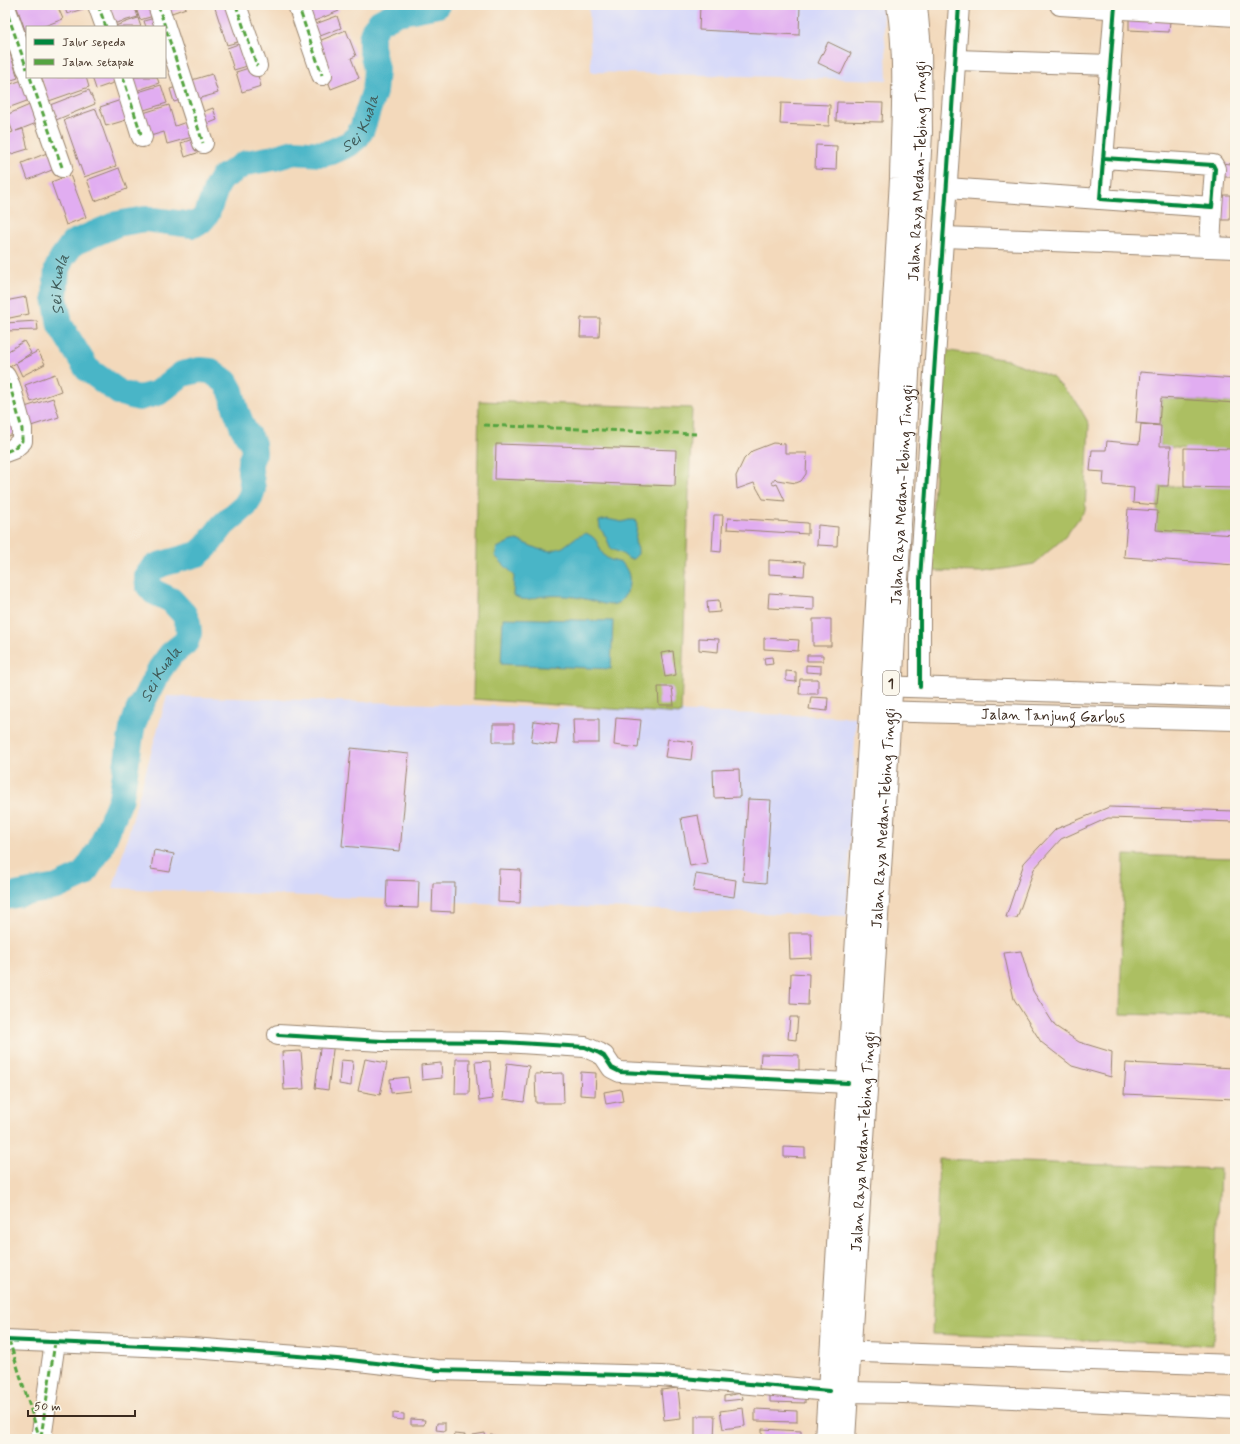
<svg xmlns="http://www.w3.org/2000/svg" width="1240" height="1444" font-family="Mynerve,sans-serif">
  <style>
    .built { fill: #d5d8f9 }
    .green { fill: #acbf62; stroke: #747440 }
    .water { fill: #4ab5c7; stroke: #427072 }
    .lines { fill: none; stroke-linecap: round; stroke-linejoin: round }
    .river { stroke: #4ab5c7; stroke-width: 26 }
    .building { fill: #e1adf1 }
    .minor-casing { stroke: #97826c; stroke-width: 22 }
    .highway-casing { stroke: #97826c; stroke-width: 24 }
    .minor { stroke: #fff; stroke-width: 20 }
    .highway { stroke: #fff; stroke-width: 22 }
    .quiet { stroke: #54a441; stroke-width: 3; stroke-dasharray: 6 3; stroke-linecap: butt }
    .cycleway-casing { stroke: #fbf7ec; stroke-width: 6 }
    .cycleway { stroke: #00873e; stroke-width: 4 }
    .labels { text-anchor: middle; stroke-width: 4; stroke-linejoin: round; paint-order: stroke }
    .shield { fill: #fbf7ec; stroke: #75685c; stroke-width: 1 }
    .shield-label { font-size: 14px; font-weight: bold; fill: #3b2a1e }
    .street-label { font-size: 15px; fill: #3b2a1e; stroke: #fbf7ec }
    .water-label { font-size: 16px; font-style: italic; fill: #405b59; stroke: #fbf7ec }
  </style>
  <rect width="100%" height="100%" fill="#fbf7ec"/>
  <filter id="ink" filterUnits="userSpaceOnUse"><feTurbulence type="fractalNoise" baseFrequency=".025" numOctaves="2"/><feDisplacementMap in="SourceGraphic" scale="8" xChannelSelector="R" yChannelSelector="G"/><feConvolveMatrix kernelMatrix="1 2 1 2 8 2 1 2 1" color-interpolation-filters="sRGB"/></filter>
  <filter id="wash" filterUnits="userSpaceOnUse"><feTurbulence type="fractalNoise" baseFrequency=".012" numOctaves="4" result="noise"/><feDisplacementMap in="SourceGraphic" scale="16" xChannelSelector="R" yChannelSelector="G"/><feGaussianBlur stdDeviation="0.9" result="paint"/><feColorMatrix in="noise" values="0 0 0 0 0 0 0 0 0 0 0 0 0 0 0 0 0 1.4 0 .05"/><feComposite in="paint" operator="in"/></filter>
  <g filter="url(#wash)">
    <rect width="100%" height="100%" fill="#f3d9bb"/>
    <!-- built -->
    <path class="built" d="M589 5H882L886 52 887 80 591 72Z
      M167 696 856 717 847 916 574 907 113 888Z"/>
    <!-- green -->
    <path class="green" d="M944 350 1008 360 1052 377 1076 401 1089 424 1085 510 1065 537 1034 564 984 572 928 571Z
      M1161 398 1235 403V455L1160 446Z
      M479 401 692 408 681 714 473 699Z
      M1159 486 1235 487V535L1156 530Z
      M1124 855 1235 858V1017L1120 1014Z
      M939 1159 1220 1169 1213 1345 932 1334Z"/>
    <!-- water -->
    <path class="water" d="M607 519 622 522 629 520H635L637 525 635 542 638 549V554L633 559H629L621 553 611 549 606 537 600 528 599 521Z
      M586 533C588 534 592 536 594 538 599 543 600 553 607 558 611 561 617 561 621 563 629 569 631 580 628 588 619 614 604 603 585 599 573 596 558 595 545 596 531 597 527 604 513 595L514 575 495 556 497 548 509 542 517 540 538 549 551 551 563 547 575 538Z
      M503 618 613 621 611 669 501 664Z"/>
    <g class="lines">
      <!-- river -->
      <path class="river" id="s1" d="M5 897 57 887 83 875 100 849 121 798 132 729 138 711 160 669 171 654 186 642 189 633 188 623 184 614 171 600 154 592 148 585 147 576 153 568 162 564 198 554 206 547 223 525 245 506 250 498 253 489 250 471V462L254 453 253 444 243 428 236 410 231 391 226 382 211 371 200 370 182 374 158 393 139 398 120 393 87 369 60 325 55 297 57 269 62 258 73 243 117 224 145 219 193 225 201 221 207 214 217 186 222 178 246 163 274 158 294 152 322 154 331 152 349 144 357 137 362 129 374 92 376 69 371 47V38L374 29 380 22 397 13 438 5"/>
    </g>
    <g id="blocks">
      <!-- building -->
      <path class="building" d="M16 5H57L63 19 42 27H27V35Z
        M64 5H95L67 14Z
        M121 5H134L138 17 109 25 105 10Z
        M135 5H154L157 15 140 20Z
        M163 5H185L186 8 166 15Z
        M214 5H233L245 40 227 45Z
        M323 5H337L339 11 312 22 308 11Z
        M700 5H800L799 35 699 30Z
        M161 16 164 27H146L144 21Z
        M337 16 341 28 315 38 310 26Z
        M138 18 141 27H112Z
        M1129 18 1170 21 1169 32 1129 30Z
        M346 30 356 56 351 58 359 78 331 89 314 43Z
        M5 38 18 78 5 82Z
        M247 41 254 64 234 70 227 48Z
        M828 42 851 53 841 74 818 63Z
        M255 66 261 86 242 92 236 72Z
        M212 74 218 93 191 101 185 82Z
        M41 77H86L89 87 49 101Z
        M92 77H118L119 81 96 89Z
        M134 77H157L159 83 133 92 129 79Z
        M28 78 35 98 5 109V86Z
        M161 85 167 103 141 111 135 93Z
        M180 86 184 99 174 102 170 89Z
        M89 90 95 104 56 120 50 105Z
        M127 98 133 118 106 126 100 107Z
        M837 102 883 103 882 122 836 121Z
        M781 103 830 105 829 126 780 124Z
        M32 104 39 122 16 131 23 129 28 149 5 156V135L13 132 6 115Z
        M169 105 175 126 192 120 196 136 167 144 164 132 147 137 140 114Z
        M213 108 217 120 202 126 197 114Z
        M96 109 116 166 84 177 64 120Z
        M199 137 203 151 185 157 181 143Z
        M816 145 837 146 836 170 815 169Z
        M52 151 59 167 28 180 22 163Z
        M1220 163 1232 164 1231 177H1220Z
        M119 168 127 189 95 201 87 180Z
        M70 175 86 217 66 225 51 182Z
        M1220 195H1230V220H1220Z
        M26 297 29 314 5 319V301Z
        M581 318H600L599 337H580Z
        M37 321 38 330 5 331V323Z
        M24 341 31 353 17 362 38 351 45 364 22 376 16 363 6 369 5 353Z
        M1140 372 1235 379V403L1161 398 1159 425 1136 423Z
        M55 374 61 391 31 402 25 385Z
        M53 398 59 417 31 426 25 407Z
        M5 401 22 431 5 437Z
        M1141 424 1161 426 1160 446H1171L1168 486H1159L1157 505 1133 503 1134 488 1103 485 1104 472 1090 471 1092 450H1106L1107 441 1139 444Z
        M773 443 785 444V453H807L806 474 801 481 796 483 777 480 775 478 771 483 774 485 777 484 785 501 763 499 754 483 737 489 736 476 744 459 752 451Z
        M496 444 676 450 675 486 495 479Z
        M1184 448 1235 449V488L1184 487Z
        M1128 509 1158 511 1156 530 1235 535V565L1124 557Z
        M714 515H723L721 552 712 551Z
        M728 518 808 523V534L727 529Z
        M818 525 838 527 837 546 817 545Z
        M769 560 805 562 804 576 769 574Z
        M769 593 814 596V610L768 608Z
        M719 600 720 612 708 613 707 601Z
        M813 619H831V646H813Z
        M699 638 719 639 718 652 699 650Z
        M764 638 799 640 798 651 764 649Z
        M673 651 676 675 665 677 661 653Z
        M807 655H823V661H807Z
        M772 657 773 664 765 665 764 658Z
        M806 665 821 666V673L806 672Z
        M786 671 796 672V682L786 681Z
        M800 679H818V694H799Z
        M658 687H672L674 705H659Z
        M811 697 828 698 827 711 809 709Z
        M616 718 641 720 638 748 614 745Z
        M573 719H599V743H574Z
        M534 721 559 724 556 745 531 742Z
        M493 724H514V742H493Z
        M668 739 693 742 691 760 665 757Z
        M351 748 409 754 400 851 342 846Z
        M739 769 740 797 714 798 713 770Z
        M748 799 771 800 766 883 743 881Z
        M1109 807 1235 811V822L1108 818 1061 839 1034 869 1017 918 1006 917 1024 863 1056 829Z
        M698 815 707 863 690 866 681 818Z
        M154 850 174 854 170 872 151 869Z
        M499 869 521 870 520 903 498 902Z
        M696 874 736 880 734 897 693 891Z
        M387 880 419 881 418 908 386 907Z
        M433 883H455L454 912 432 911Z
        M789 933H811L812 958 790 959Z
        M1021 951 1033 991 1055 1026 1079 1042 1112 1052 1111 1077 1072 1066 1041 1042 1014 999 1004 953Z
        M791 973 809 974 808 1005 790 1004Z
        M790 1017H798L796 1040 788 1039Z
        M321 1041 334 1042 328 1090 315 1088Z
        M301 1051 304 1089 284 1090 282 1052Z
        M761 1054 799 1055V1070L760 1068Z
        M365 1059 387 1063 380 1095 358 1091Z
        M456 1059H470L469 1094H455Z
        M341 1060 353 1061 351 1086 339 1084Z
        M490 1061 493 1099 479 1101 475 1062Z
        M441 1063 442 1078 422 1080 421 1065Z
        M507 1063 529 1066 524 1102 503 1099Z
        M1126 1063 1235 1068V1099L1124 1094Z
        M581 1072 596 1073 595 1096 580 1095Z
        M563 1073 564 1103H536L535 1074Z
        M408 1077 410 1091 391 1093 390 1079Z
        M621 1089 623 1101 606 1104 604 1092Z
        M784 1147 805 1148V1158L784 1157Z
        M678 1388 681 1418 664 1420 661 1390Z
        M742 1393 743 1399 724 1401V1396Z
        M770 1393H805V1403L770 1402Z
        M743 1408 745 1426 723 1429 720 1411Z
        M755 1409 797 1411V1422L755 1421Z
        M393 1413 404 1414V1420L393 1419Z
        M695 1416H715L714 1439H695Z
        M411 1419 425 1420 424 1425H411Z
        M437 1423H445V1431L436 1430Z
        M762 1429 801 1431V1439H762Z
        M485 1433 486 1439H473V1435Z
        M454 1434 465 1435 464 1439H453Z
        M409 1435 425 1436V1439H409Z
        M490 1435 501 1436V1439H490Z"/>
    </g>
  </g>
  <g filter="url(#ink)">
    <use href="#blocks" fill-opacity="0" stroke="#97826c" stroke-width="1"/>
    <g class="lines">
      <!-- minor casing -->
      <g class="minor-casing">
        <g id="minor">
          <path d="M98 5 106 27"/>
          <path d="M158 5 203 143"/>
          <path d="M236 5 257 66"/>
          <path d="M298 5 322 75"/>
          <path d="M1060 5 1235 16"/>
          <path d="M5 7 27 69"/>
          <path d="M956 60 1111 65"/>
          <path d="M30 77 62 167"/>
          <path d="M123 77 142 137"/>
          <path d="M1103 158 1213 165 1215 169 1212 207 1100 199 1115 5"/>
          <path d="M947 188 1100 199"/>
          <path d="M944 237 1235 248"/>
          <path d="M1210 247 1212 207"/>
          <path d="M5 376 10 386 22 429V441L13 449 5 452"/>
          <path d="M876 686 1235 697"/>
          <path d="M920 687V579L959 5"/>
          <path id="s2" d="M873 711 1235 720"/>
          <path d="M278 1035 382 1041 502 1042 585 1047 599 1053 604 1056 612 1068 620 1072 848 1083"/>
          <path d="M5 1340 192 1348 350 1360 437 1370 661 1376 829 1391"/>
          <path d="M833 1351 1235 1365"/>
          <path d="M847 1392 904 1393 1235 1408"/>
          <path d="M41 1439 55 1342"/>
        </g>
      </g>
      <!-- highway casing -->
      <g class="highway-casing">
        <g id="highway">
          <path d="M826 1439 871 711 901 179C902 121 907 62 898 5"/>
          <path id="s3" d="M844 1439 890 711 921 132 920 49 916 5"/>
        </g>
      </g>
      <!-- minor -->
      <use href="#minor" class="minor"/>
      <!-- highway -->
      <use href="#highway" class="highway"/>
      <!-- quiet -->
      <path class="quiet" d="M98 5 106 27
        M158 5 203 143
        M236 5 257 66
        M298 5 322 75
        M5 7 27 69
        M30 77 62 167
        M123 77 142 137
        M5 376 10 386 22 429V441L13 449 5 452
        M484 425 696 434
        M9 1340 40 1439
        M41 1437 55 1342"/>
      <!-- cycleway casing -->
      <g class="cycleway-casing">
        <path id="cycleway" d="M1103 158 1213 165 1215 169 1212 207 1100 199 1115 5
          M920 687V579L959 5
          M278 1035 382 1041 502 1042 585 1047 599 1053 604 1056 612 1068 620 1072 848 1083
          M5 1340 192 1348 350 1360 437 1370 661 1376 829 1391"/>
      </g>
      <!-- cycleway -->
      <use href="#cycleway" class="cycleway"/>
    </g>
  </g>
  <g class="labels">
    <!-- shield labels -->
    <rect class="shield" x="883" y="671" width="16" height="24" rx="3"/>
    <g class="shield-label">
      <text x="891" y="688">1</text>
    </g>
    <!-- street labels -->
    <g class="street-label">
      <text dy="5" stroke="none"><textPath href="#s3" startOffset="1270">Jalan Raya Medan-Tebing Tinggi</textPath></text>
      <text dy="5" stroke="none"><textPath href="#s3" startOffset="946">Jalan Raya Medan-Tebing Tinggi</textPath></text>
      <text dy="5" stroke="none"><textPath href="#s2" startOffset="180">Jalan Tanjung Garbus</textPath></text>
      <text dy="5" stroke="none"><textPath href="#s3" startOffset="622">Jalan Raya Medan-Tebing Tinggi</textPath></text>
      <text dy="5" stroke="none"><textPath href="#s3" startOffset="298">Jalan Raya Medan-Tebing Tinggi</textPath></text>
    </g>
    <!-- water labels -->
    <g class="water-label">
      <text dy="6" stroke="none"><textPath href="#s1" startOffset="1324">Sei Kuala</textPath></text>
      <text dy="6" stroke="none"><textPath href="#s1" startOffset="938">Sei Kuala</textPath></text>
      <text dy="6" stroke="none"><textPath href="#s1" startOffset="301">Sei Kuala</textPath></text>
    </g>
  </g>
  <!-- margin -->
  <rect width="1240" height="1444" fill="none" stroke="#fbf7ec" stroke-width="20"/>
  <!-- legend -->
  <rect x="26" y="26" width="140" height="52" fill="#fbf7ec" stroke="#aea59a"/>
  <rect x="34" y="39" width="20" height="6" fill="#00873e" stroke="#aea59a"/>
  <text x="62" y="46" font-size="12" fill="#3b2a1e">Jalur sepeda</text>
  <rect x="34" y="59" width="20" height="6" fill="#54a441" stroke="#aea59a"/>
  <text x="62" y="66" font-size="12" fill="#3b2a1e">Jalan setapak</text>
  <!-- scale -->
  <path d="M28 1410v6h107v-6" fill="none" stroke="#3b2a1e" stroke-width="2"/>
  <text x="34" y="1410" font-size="12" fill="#3b2a1e" stroke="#fbf7ec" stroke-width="3" paint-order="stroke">50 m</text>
</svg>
